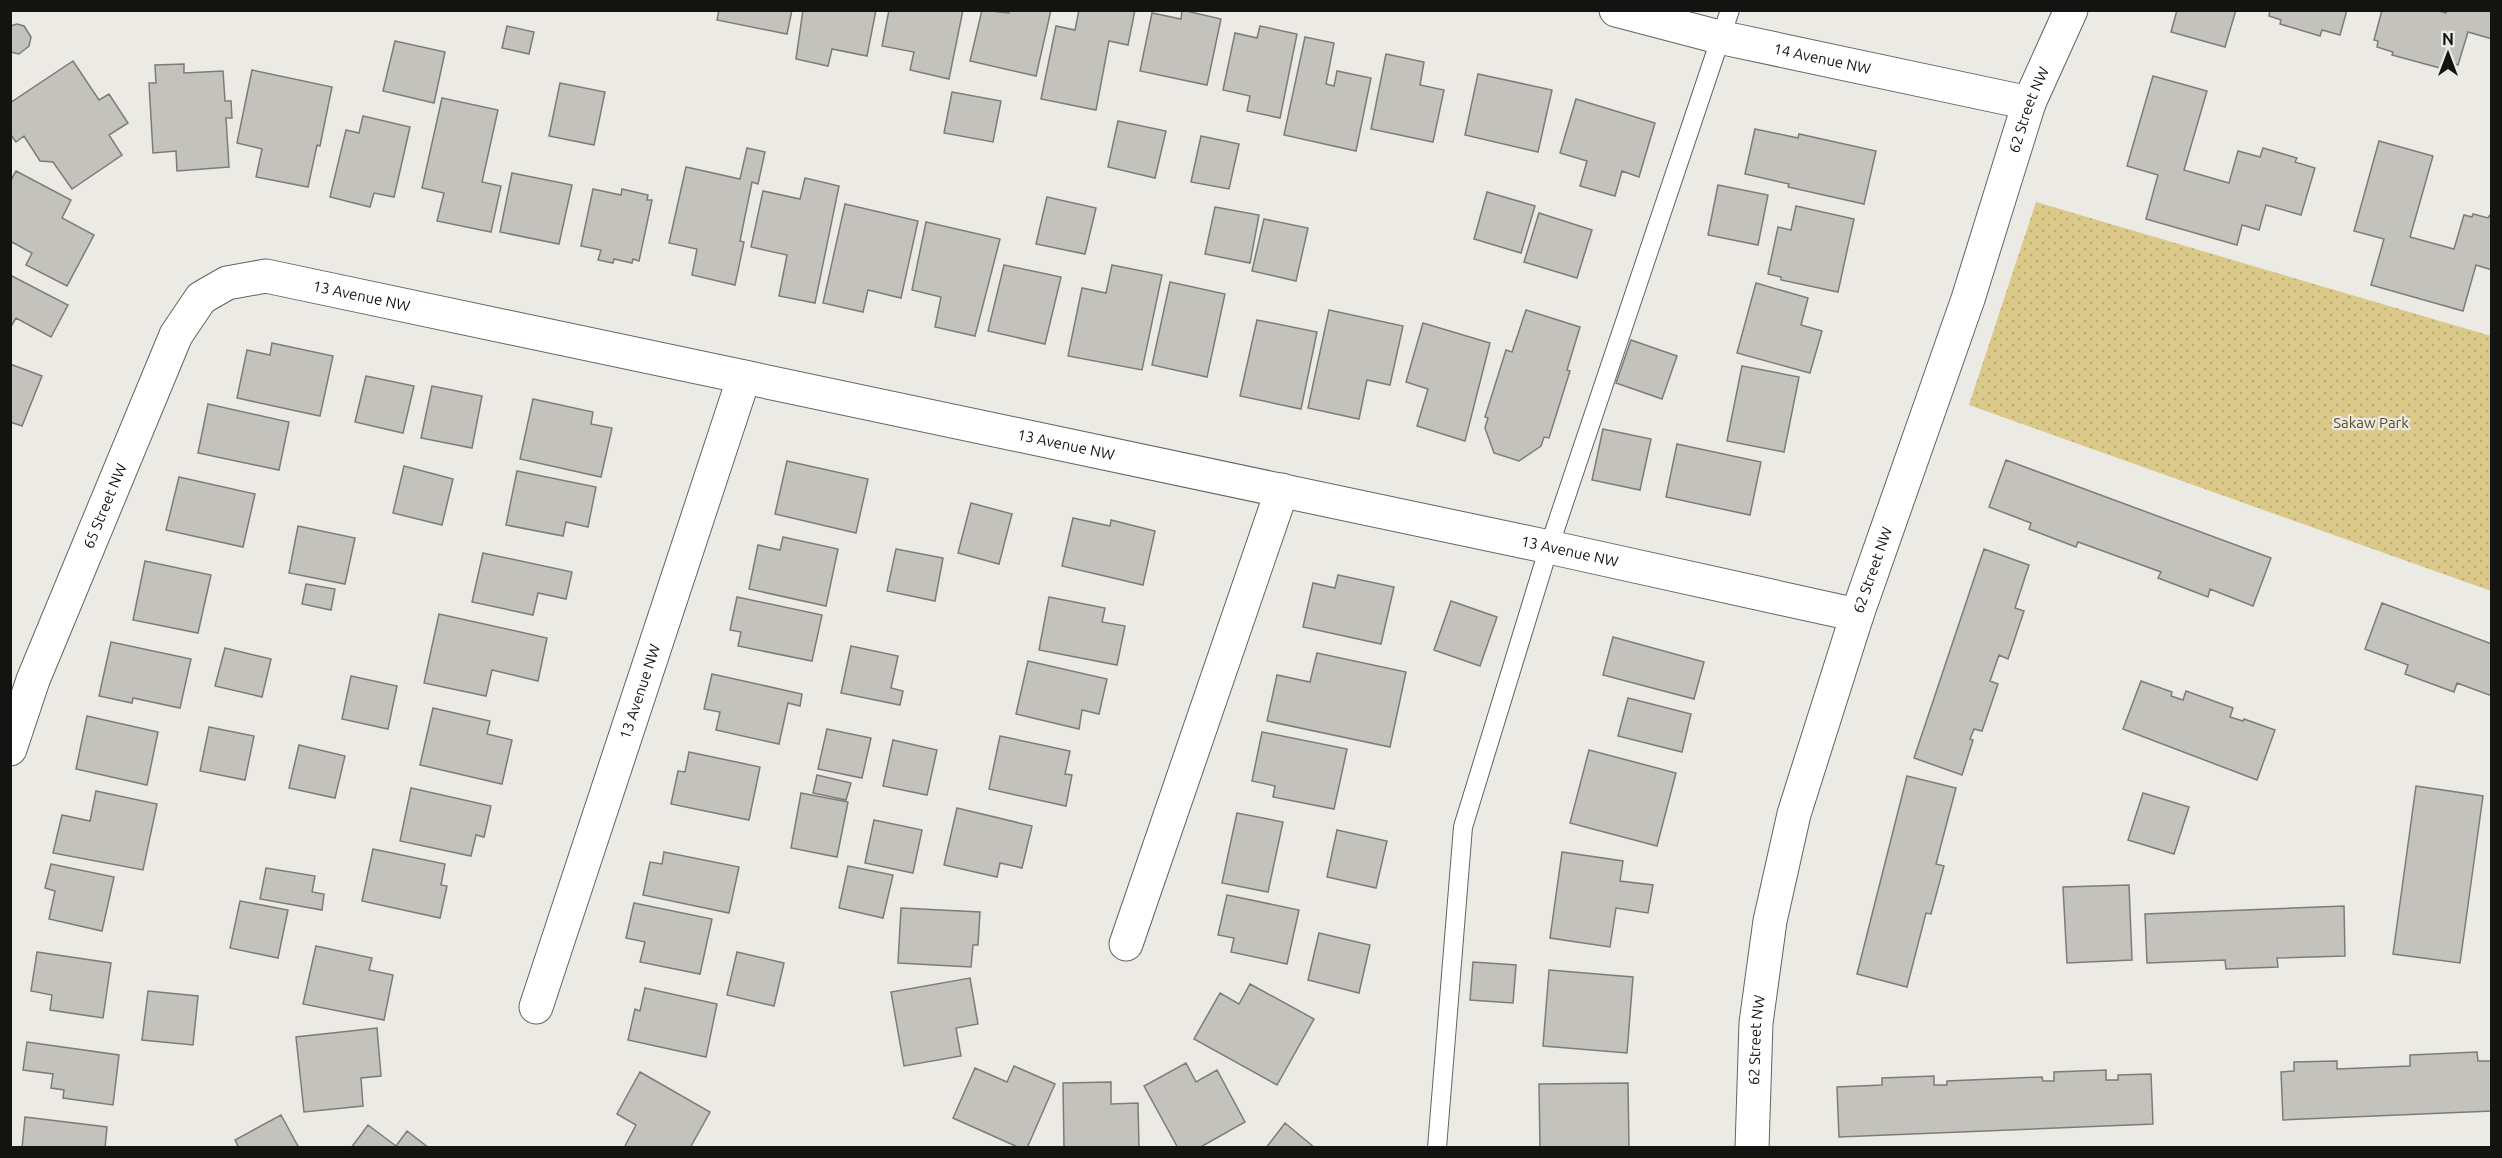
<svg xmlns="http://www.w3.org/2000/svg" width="2502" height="1158" font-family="Ubuntu,sans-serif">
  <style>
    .park { fill: url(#park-dots) }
    .building { fill: #c3c2bc; stroke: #7d7c77; stroke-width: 1.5 }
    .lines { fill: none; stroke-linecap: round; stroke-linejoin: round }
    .lane-casing { stroke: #65635f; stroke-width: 20 }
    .street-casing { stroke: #65635f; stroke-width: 35 }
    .secondary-casing { stroke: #65635f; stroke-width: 35 }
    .lane { stroke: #fff; stroke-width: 18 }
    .street { stroke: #fff; stroke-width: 33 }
    .secondary { stroke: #fff; stroke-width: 33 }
    .labels { text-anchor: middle; stroke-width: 4.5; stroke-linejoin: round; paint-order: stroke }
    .street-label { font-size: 15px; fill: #131311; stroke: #eceae5 }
    .park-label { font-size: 15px; fill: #574c22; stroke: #eceae5 }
  </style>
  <defs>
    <pattern id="park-dots" width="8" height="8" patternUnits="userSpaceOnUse" patternTransform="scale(1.5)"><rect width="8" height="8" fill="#dac989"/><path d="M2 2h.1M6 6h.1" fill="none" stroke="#baac75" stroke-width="1.8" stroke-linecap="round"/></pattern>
  </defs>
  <rect width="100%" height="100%" fill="#eceae5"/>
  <!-- park -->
  <path class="park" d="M2036 202 2491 336V591L1969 405Z"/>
  <!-- building -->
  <path class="building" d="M719 10H792L787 34 717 20Z
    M803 10H876L867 56 832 49 828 66 796 59Z
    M889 10H963L949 79 910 70 914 52 882 46Z
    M982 10 1009 13 1010 10H1051L1036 76 970 61Z
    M1079 10H1135L1128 45 1109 41 1096 110 1041 99 1056 26 1075 30Z
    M1182 10 1221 19 1207 85 1140 71 1152 13 1181 19Z
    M2177 10H2236L2225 47 2171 32Z
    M2270 10H2347L2340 35 2322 30 2320 36 2280 24 2281 20 2269 16Z
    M2382 10H2436L2446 13 2447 10H2492V39L2468 32 2458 65 2453 63 2451 71 2392 55 2393 52 2377 47 2378 41 2374 40Z
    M17 24 24 26 31 37 29 46 19 54 10 52V26Z
    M507 26 534 32 529 54 502 48Z
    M1260 26 1297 34 1280 118 1247 111 1250 96 1223 90 1235 33 1257 38Z
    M1305 37 1334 43 1326 84 1334 86 1337 71 1371 78 1356 151 1284 135Z
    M395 41 445 52 434 103 383 91Z
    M1386 54 1424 62 1420 85 1444 90 1433 142 1371 129Z
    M73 61 99 100 109 94 128 123 109 135 122 155 72 189 53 162 40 161 24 136 16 142 10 134V103Z
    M184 64V73L223 71 225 101H231L232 118H226L229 167 177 171 176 151 153 153 149 83H156L155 65Z
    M252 70 332 87 320 146 317 145 308 187 256 177 262 149 237 143Z
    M1478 74 1552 90 1538 152 1465 135Z
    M2153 76 2207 91 2184 170 2229 183 2238 151 2260 157 2263 148 2297 158 2295 162 2315 168 2301 215 2266 205 2259 230 2242 225 2237 245 2146 219 2158 175 2127 166Z
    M560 83 605 92 594 145 549 136Z
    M952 92 1001 101 993 142 944 133Z
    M442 98 498 110 482 182 501 186 491 232 437 221 444 193 422 188Z
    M1576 99 1655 123 1639 177 1622 171 1615 196 1580 186 1587 161 1560 153Z
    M363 116 410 127 394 197 374 193 370 207 330 197 346 130 359 133Z
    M1118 121 1166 131 1155 178 1108 167Z
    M1755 129 1798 138 1799 134 1876 151 1864 204 1788 187 1789 184 1745 174Z
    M1201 136 1239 144 1229 189 1191 182Z
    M2379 141 2433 156 2410 237 2454 249 2464 215 2472 217 2473 214 2488 218 2492 212V270L2476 265 2463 311 2371 285 2384 239 2354 231Z
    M747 148 765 152 758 184 752 182 740 241 744 242 735 285 692 275 697 249 669 243 686 167 740 179Z
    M16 171 71 200 62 218 94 235 67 286 26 265 32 253 10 241V182Z
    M512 173 572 185 559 244 500 232Z
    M805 178 839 186 815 303 779 296 787 255 751 247 763 191 800 199Z
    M1718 185 1768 195 1758 245 1708 235Z
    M593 189 621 195 622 189 648 195 647 200H652L639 261 633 259 632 263 614 259 613 263 598 260 601 250 581 246Z
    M1487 192 1535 206 1521 253 1474 239Z
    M1047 197 1096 208 1085 254 1036 244Z
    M845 204 918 221 901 298 868 290 863 312 823 303Z
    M1796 206 1854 219 1838 292 1781 280V277L1768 274 1778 227 1791 230Z
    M1215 207 1259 215 1250 263 1205 254Z
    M1539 213 1592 230 1577 278 1524 262Z
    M1264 219 1308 228 1296 281 1252 271Z
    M926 222 1000 239 975 336 935 327 941 297 912 290Z
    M1004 265 1061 277 1045 344 988 331Z
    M1112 265 1162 275 1142 370 1068 356 1082 288 1106 293Z
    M10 275 68 305 51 337 16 318 10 328Z
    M1170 282 1225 294 1207 377 1152 365Z
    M1756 283 1808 298 1801 325 1822 331 1810 373 1737 353Z
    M1329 310 1403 326 1390 385 1367 380 1359 419 1308 408Z
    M1526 310 1580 327 1567 370 1570 371 1549 438 1544 437 1541 446 1519 461 1494 453 1485 428 1488 418 1485 417 1506 350 1512 352Z
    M1257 320 1317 332 1301 409 1240 396Z
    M1423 323 1490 343 1465 441 1417 426 1428 389 1406 382Z
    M1631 340 1677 356 1662 399 1616 383Z
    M272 343 333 356 320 416 237 398 247 350 270 355Z
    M10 364 42 376 22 426 10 422Z
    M1742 366 1799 377 1784 452 1727 441Z
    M366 376 414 386 403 433 355 422Z
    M432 386 482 396 472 448 421 438Z
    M533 399 593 412 591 424 612 428 601 477 520 459Z
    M208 404 289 422 279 470 198 453Z
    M1603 429 1651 439 1640 490 1592 480Z
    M1677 444 1761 462 1750 515 1666 497Z
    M2006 460 2271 558 2253 606 2210 589 2208 597 2158 578 2161 572 2078 542 2076 547 2029 529 2031 523 1989 507Z
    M787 461 868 479 856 533 775 514Z
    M404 466 453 479 442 525 393 513Z
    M517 471 596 487 588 527 566 522 563 536 506 525Z
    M179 477 255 494 243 547 166 530Z
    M971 503 1012 514 999 564 958 553Z
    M1073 518 1110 526 1111 520 1155 531 1143 585 1062 566Z
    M298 526 355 538 345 584 289 573Z
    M783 537 838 549 826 606 749 589 758 545 780 550Z
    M896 549 943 558 935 601 887 591Z
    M1984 549 2029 565 2015 608 2024 611 2008 659 1999 655 1990 681 1998 684 1982 731 1974 729 1970 739 1973 740 1962 775 1914 758Z
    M483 553 572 572 566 599 538 593 533 615 472 602Z
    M145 561 211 575 198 633 133 620Z
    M1338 575 1394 587 1381 644 1303 627 1313 583 1335 588Z
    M306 584 335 589 331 610 302 604Z
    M737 597 822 615 812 661 738 646 741 632 730 630Z
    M1049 597 1105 608 1102 622 1125 626 1117 665 1039 650Z
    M1451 601 1497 617 1480 666 1434 650Z
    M2382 603 2492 644V696L2457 683 2454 692 2405 674 2408 665 2365 649Z
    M439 614 547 638 538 681 492 670 486 696 424 683Z
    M1613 637 1704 662 1694 699 1603 675Z
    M111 642 191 659 180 708 133 698 132 703 99 696Z
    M851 646 898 656 891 688 903 691 900 705 841 693Z
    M225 648 271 659 262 697 215 686Z
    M1317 653 1406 672 1390 747 1267 721 1277 675 1310 682Z
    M1028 661 1107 679 1099 714 1082 710 1079 729 1016 714Z
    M712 674 802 694 800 706 788 703 779 744 716 730 720 712 704 709Z
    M351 676 397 686 388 729 342 719Z
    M2141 681 2172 692 2171 696 2183 700 2186 691 2233 708 2230 717 2243 721 2244 719 2275 730 2257 780 2123 729Z
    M1628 698 1691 714 1682 752 1618 736Z
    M433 708 490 721 487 734 512 740 502 784 420 765Z
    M87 716 158 732 147 785 76 769Z
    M209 727 254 736 245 780 200 771Z
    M827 729 871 738 862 778 818 769Z
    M1262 732 1347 749 1334 809 1273 797 1275 786 1252 781Z
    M1000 736 1070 751 1065 774 1072 775 1066 806 989 789Z
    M893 740 937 750 927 795 883 786Z
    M299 745 345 756 335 798 289 788Z
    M1589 750 1676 773 1657 846 1570 823Z
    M689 752 760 767 749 820 671 804 678 771 685 772Z
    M817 775 851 783 846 800 813 793Z
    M1907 776 1956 788 1936 864 1944 866 1931 914 1926 913 1907 987 1857 974Z
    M2416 786 2483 796 2460 963 2393 954Z
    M411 788 491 806 484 837 476 835 471 856 400 841Z
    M96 791 157 804 143 870 53 853 62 815 90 821Z
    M801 793 848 802 837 857 791 848Z
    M2143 793 2189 807 2174 854 2128 840Z
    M957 808 1032 826 1022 868 1000 863 997 877 944 865Z
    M1237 813 1283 822 1268 892 1222 883Z
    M874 820 922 830 913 873 865 863Z
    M1337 830 1387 841 1376 888 1327 877Z
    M373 849 445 864 441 885 447 886 440 918 362 901Z
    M664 852 739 867 729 913 643 895 650 862 662 864Z
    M1562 852 1623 861 1620 881 1653 885 1648 913 1616 908 1610 947 1550 938Z
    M51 864 114 877 102 931 49 919 55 891 45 888Z
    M848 866 893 875 883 918 839 908Z
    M266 868 315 876 312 892 324 894 322 910 260 899Z
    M2129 885 2132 960 2067 963 2063 887Z
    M1227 895 1299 910 1287 964 1231 952 1234 938 1218 935Z
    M240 901 288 910 278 958 230 948Z
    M634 903 712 919 700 974 640 962 645 942 626 938Z
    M2344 906 2345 956 2277 958 2278 967 2226 969 2225 960 2147 963 2145 914Z
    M901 908 980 912 978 945H973L971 967 898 963Z
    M1319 933 1370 945 1359 993 1308 980Z
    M316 946 372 958 369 970 393 975 384 1020 303 1004Z
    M37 952 111 963 103 1018 50 1010 52 995 31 991Z
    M737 952 784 963 774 1006 727 995Z
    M1473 962 1516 965 1513 1003 1470 1000Z
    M1549 970 1633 977 1627 1053 1543 1046Z
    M970 978 978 1024 956 1028 961 1056 904 1066 891 992Z
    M1250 984 1314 1019 1277 1085 1194 1039 1220 993 1239 1004Z
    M645 988 717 1004 706 1057 628 1040 635 1009 640 1011Z
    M148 991 198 996 193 1045 142 1040Z
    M377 1028 381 1076 361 1078 363 1106 304 1112 296 1037Z
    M27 1042 119 1055 113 1105 63 1098 64 1090 51 1088 53 1074 23 1070Z
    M2477 1052 2478 1061H2492V1111L2283 1120 2281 1072 2294 1071V1062L2337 1061V1069L2410 1066V1055Z
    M1186 1063 1196 1082 1217 1070 1245 1122 1199 1148H1178L1144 1086Z
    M1014 1066 1055 1084 1027 1148H1020L953 1118 975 1068 1007 1082Z
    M2106 1070V1080H2118V1075L2151 1074 2153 1124 1839 1137 1837 1087 1882 1085V1078L1934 1076V1085H1947V1081L2042 1077 2043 1081H2054V1072Z
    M640 1072 710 1112 690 1148H624L636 1125 617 1114Z
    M1111 1082V1104L1138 1103 1139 1148H1064L1063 1083Z
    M1628 1083 1629 1148H1540L1539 1084Z
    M281 1115 299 1148H239L235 1140Z
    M25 1117 107 1127 105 1148H22Z
    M1285 1123 1315 1148H1266Z
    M368 1125 396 1146 407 1131 429 1148H351Z"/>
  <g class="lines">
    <!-- lane casing -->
    <g class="lane-casing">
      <path id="lane" d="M1437 1148 1463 827 1549 547 1730 10"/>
    </g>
    <!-- street casing -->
    <g class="street-casing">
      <g id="street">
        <path id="s1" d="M1616 10 1719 37 2029 103"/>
        <path id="s2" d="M10 749 33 680 176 335 201 298 227 283 266 276 1549 547 1857 615"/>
        <path d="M1126 944 1282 490"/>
        <path id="s3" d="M536 1007 744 377"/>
      </g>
    </g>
    <!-- secondary casing -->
    <g class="secondary-casing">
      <g id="secondary">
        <path id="s4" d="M1752 1148 1756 1023 1770 921 1794 814 1857 615 1968 299 2029 103 2071 10"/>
      </g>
    </g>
    <!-- lane -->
    <use href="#lane" class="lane"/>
    <!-- street -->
    <use href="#street" class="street"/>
    <!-- secondary -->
    <use href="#secondary" class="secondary"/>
  </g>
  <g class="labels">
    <!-- street labels -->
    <g class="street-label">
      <text dy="5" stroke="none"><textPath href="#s1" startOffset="212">14 Avenue NW</textPath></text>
      <text dy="5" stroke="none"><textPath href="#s4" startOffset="1080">62 Street NW</textPath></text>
      <text dy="5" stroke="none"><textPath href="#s2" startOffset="658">13 Avenue NW</textPath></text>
      <text dy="5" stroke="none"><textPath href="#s2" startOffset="1378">13 Avenue NW</textPath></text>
      <text dy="5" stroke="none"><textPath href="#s2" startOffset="261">65 Street NW</textPath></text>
      <text dy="5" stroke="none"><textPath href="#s2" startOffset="1893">13 Avenue NW</textPath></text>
      <text dy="5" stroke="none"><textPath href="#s4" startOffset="594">62 Street NW</textPath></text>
      <text dy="5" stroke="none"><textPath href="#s3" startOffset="332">13 Avenue NW</textPath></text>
      <text dy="5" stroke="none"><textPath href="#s4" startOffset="108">62 Street NW</textPath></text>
    </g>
    <!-- park labels -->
    <g class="park-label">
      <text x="2371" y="428">Sakaw Park</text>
    </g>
  </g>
  <!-- border -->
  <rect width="2502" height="1158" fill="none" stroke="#131311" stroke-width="24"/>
  <!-- north arrow -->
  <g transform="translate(2448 54)" stroke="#eceae5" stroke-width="4.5" paint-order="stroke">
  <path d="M0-4.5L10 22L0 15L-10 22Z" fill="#131311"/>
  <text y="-9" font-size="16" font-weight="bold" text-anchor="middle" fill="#131311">N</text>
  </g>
</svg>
